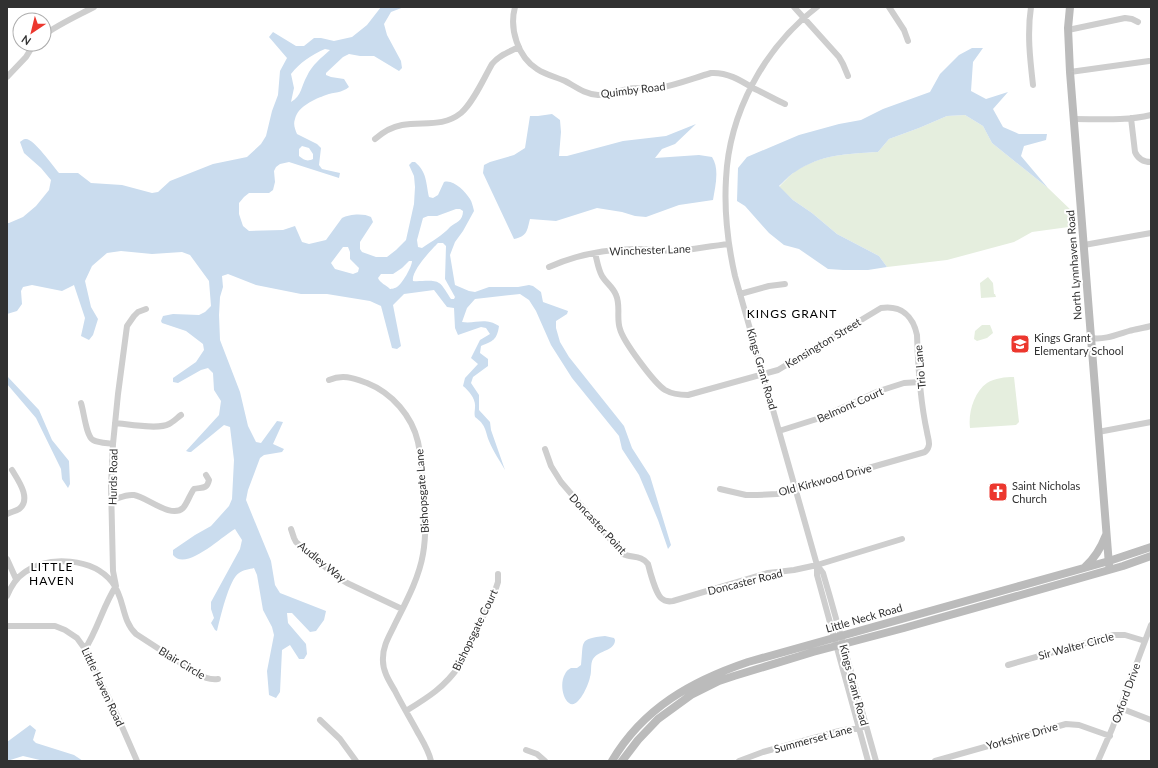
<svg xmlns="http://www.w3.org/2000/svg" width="1158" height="768" font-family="Lato,sans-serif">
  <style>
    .green { fill: #e5eede }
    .water { fill: #cadcee; fill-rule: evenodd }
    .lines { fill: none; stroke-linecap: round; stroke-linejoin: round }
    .street { stroke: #cecece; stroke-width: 6 }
    .secondary { stroke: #bbb; stroke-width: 8 }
    .labels { text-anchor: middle; stroke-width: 4; stroke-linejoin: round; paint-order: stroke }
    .street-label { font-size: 11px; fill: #313131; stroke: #fff }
    .poi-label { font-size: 11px; fill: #313131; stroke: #fff; text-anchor: start }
    .neighbourhood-label { font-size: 12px; letter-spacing: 1px; fill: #000; stroke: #fff }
  </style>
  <rect width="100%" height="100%" fill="#fff"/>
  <!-- green -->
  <path class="green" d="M965 115 983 126 992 143 1048 188 1075 214 1076 226 1032 232 1014 242 947 260 887 267 879 256 837 234 812 213 793 200 779 187C784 182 789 176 794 172 822 154 846 154 878 152L889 139 919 128 947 116Z
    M988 277 993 283 994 294H995L996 297 981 298 980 283Z
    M982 325H990L992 330 993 333 987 338 977 341 974 339 975 331Z
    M1014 377 1019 422 1016 425 970 428C968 413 974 392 987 383 995 378 1005 377 1014 377Z"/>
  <!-- water -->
  <path class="water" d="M381 7H404L391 12 384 24 387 35 401 61 402 68 399 71 374 56H360L349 54 343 57 326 73V75L331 77 344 79 349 87C342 93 334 92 326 95 315 99 298 106 295 119 293 124 295 129 297 134L317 144 321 148 319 165 322 169 340 173 339 178 289 162 280 164 276 167 274 171 275 182 273 190 269 193H249L244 197 239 203V214L243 226 249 231 283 230 295 226 302 242 309 244 326 240 342 218C349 214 364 213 371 217L373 222 360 242V249L362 252 376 257H387L396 250 406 240 414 204 415 187 414 176 409 165 412 162H415C427 172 426 183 429 197L433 198 438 195 444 182C453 179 465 191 470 199 472 202 473 207 474 211L463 231 455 242 450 255 455 285 469 291 475 292 489 287H518L529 285 533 286 541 292 543 302 568 311 567 314 556 321V328L560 342 569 357 624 426 632 448 650 476 671 545 668 549 658 520 639 475 622 449 619 436 572 378 551 345 536 311 529 300 520 294 475 299 467 308 462 322C476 324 485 317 499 326 497 340 493 341 481 346L480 353 488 359V366L473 377 471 383 479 395V410L490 422 491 430 505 470C500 461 493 451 489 441 485 430 486 425 475 417 474 413 475 411 475 407 476 399 469 391 463 386L465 378 478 364 471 358 480 340 490 334 486 328 481 327 458 335 455 328 454 308 447 307 434 290 404 294 393 305 401 346 397 349 392 348 381 306 370 301 327 294H301L256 285 228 274 222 276 223 287 220 297 219 315 220 340 240 392 248 426 256 442 261 443 277 421 283 422 273 444 284 449 282 452 264 455 260 458 248 490 246 500 271 561 275 585 280 593 326 611 324 620 316 631 310 632 292 613H287L288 623 306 644 307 654 304 659H299L290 645 282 650 280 692 276 698 269 695 267 671 274 635 272 627 263 610 257 575 254 568C250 569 243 570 239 573 229 579 220 619 217 631L215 630 211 623 214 618 211 609V602L240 549 242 540 235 529C222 536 186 572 173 555V550L195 535 211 526 229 506 232 499 234 460 230 427 224 425 191 452H189L186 451 219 415 221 401 214 390 213 373 208 368 201 370 178 383 173 382V378L196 362 204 350 203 344 186 331 162 323 161 321 163 316 173 314 199 315 205 312 211 306 209 281 190 255 182 252 152 254 121 251 107 253 92 266 85 281 91 307 98 319 93 335 89 340 81 336 85 318 74 285 62 291 32 285 23 287 21 291 22 304 17 311 7 314V223H9L23 217 36 206 49 190 51 180 41 168 24 153 20 142C23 140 23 139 26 139 34 139 53 166 59 173H78L91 183 122 185 152 193 158 192 170 181 213 164 247 157 261 144 266 136 272 111 278 95 280 71 287 58 269 37 273 32 296 46H304L314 38H321L334 41 352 37 367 25ZM325 49 330 50C321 58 312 65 307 76 301 86 302 96 291 102L294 88 291 74C299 63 313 54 325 49ZM302 146 309 148 313 154V159C307 162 304 160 299 156V149ZM456 209H460L463 211C463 221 456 222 450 227 442 236 432 241 422 248L418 247 417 240 423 218 428 216H437ZM438 243H443L446 246 445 279 455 297 454 299H451C448 295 443 285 439 283 433 279 420 282 413 281 411 271 431 250 438 243ZM343 247H348L350 252V259L359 268 358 272 353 274 335 269 331 263ZM409 261H412C412 267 402 284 397 287 396 288 391 289 390 289 386 285 380 283 378 278L381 274H393L402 268Z
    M972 48H983L973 62 971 91 986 99 1008 92 993 109 1003 127 1019 134H1047L1046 140 1024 146 1021 156 1048 188 992 143 983 126 965 115 947 116 919 128 889 139 878 152C846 154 822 154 795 172 789 175 784 182 779 186L793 200 812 213 837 234 879 256 887 267 868 270H843L828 269 799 249 784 245 769 233 745 206 737 201 738 168 747 157 799 135 839 124 861 120 883 109 930 92 940 74 959 55Z
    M552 114 560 120 561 132 559 156H567L623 141 666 136 696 124 675 144 662 149 655 158 699 155 712 157C720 169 715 187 713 200L679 205 646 217 635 216 622 212 597 208 556 221 530 219C527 230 528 236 514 239L483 173 484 165 490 162 514 155 525 148 530 116H538Z
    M7 376 39 410 52 440 69 461 70 484 68 488 62 479 61 469 36 418 7 384Z
    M605 636 614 638 615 640C615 651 599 650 593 659 590 664 592 672 590 677 589 684 578 710 569 703 562 698 560 682 565 674 566 671 569 669 571 668H577L581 665C584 641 578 639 605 636Z
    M30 725 36 730 33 740 36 743 74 755 83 761H44L23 756 7 761V742Z"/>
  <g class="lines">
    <!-- street -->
    <path class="street" d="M515 7C509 29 518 57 537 69 546 75 556 77 565 81 576 87 585 94 598 95 609 95 618 91 628 89 638 87 648 89 659 88 676 85 694 78 711 73 727 72 740 80 753 88 764 93 774 99 785 104
      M794 7 839 57 843 64 848 76
      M817 7C764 48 729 113 726 179 724 212 728 245 735 276L817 565V575L868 761
      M889 7 904 30 908 41
      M1031 7C1027 33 1030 59 1033 85
      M1068 30 1125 18 1132 19 1138 22
      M44 35C59 24 77 16 94 7
      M1070 72 1149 61
      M7 77 26 57 34 44
      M1131 118 1135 152C1138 159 1143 162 1151 162
      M1074 119C1099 119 1126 121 1151 115
      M375 139C383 132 391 127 402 125 423 121 442 128 461 113 473 103 484 78 492 64 499 55 509 52 519 47
      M1084 245 1151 233
      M595 253C597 260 598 269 602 276 606 283 613 287 616 295 621 306 616 318 620 329 623 341 654 383 665 390 672 394 680 395 688 395L778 370 881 308C901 305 913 316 917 335 918 367 920 400 927 432 928 439 932 446 925 452L777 494 757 495H746L720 489
      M549 267C576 255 607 249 636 249 650 249 663 251 677 251 694 249 712 246 729 244
      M740 294 769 286 785 284
      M1091 338C1104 340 1116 335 1129 331 1136 329 1144 328 1151 326
      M329 380C343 374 353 378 367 383 392 393 412 416 418 442 421 456 422 471 423 484 425 508 427 531 423 554 419 578 406 602 395 624 390 635 383 645 383 658 382 670 389 681 395 691 402 705 410 718 417 731 422 740 429 751 431 761
      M81 403C84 412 86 436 93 440 99 443 107 443 113 444
      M115 423C128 424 158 430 169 424 173 422 177 418 181 415
      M779 431 820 418 879 391 904 383 920 382
      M1098 432 1151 422
      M545 449 551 466 561 482 623 554C631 558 642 555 648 564 650 572 656 593 661 598 664 601 668 602 673 601L768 573 794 570 817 565 902 539
      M112 500C119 498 126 494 134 495 147 497 171 519 183 508 187 504 190 494 194 489 201 487 207 490 209 480L206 475
      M7 514C11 512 16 511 19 509 32 499 18 480 12 470
      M291 529 294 538 296 542 337 577 347 583 402 609
      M7 559 16 579
      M817 565 823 573 830 597 876 761
      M7 596C11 586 16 578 25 572 49 555 93 558 112 582 125 598 121 620 136 634L196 673C203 677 209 680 218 679
      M7 626H55L65 630 77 638 85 649 116 713 137 761
      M85 649C98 629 103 606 116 586L113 571 111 485 113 444 118 394 127 326 134 316 138 312 146 309
      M1008 665 1114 635H1125L1145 641
      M1120 708 1151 720
      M406 711C427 698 445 687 459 666L494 594 498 582V574
      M320 720 340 739 356 761
      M526 750 537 754 545 761
      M739 761 763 752 839 731 862 727
      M935 761 1066 724 1079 725 1110 736
      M1098 761 1112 729 1151 625"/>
    <!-- secondary -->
    <path class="secondary" d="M1070 7 1068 28 1070 72 1109 565
      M1085 567C1095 558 1101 548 1106 535
      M612 761C643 708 692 681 748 662L1109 561 1151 547
      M622 761 638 740 658 719 691 695 719 681 734 676 813 652 904 628 1123 566 1151 556"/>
  </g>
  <!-- icons -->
  <defs>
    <g id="school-square" transform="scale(1)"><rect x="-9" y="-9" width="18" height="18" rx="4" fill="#ec372e" stroke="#fff"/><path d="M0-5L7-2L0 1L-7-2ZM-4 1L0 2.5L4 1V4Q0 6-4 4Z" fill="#fff"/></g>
    <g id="church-square" transform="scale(1)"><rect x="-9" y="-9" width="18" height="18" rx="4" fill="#ec372e" stroke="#fff"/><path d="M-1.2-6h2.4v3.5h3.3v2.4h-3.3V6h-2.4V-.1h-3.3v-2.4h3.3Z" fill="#fff"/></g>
  </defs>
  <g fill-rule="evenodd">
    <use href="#school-square" x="1020" y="344"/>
    <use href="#church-square" x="998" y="492"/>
  </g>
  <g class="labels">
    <!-- street labels -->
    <g class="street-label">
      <text transform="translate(633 90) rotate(-7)" y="4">Quimby Road</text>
      <text transform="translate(650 250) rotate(-2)" y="4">Winchester Lane</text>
      <text transform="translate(1074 265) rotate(-94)" y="4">North Lynnhaven Road</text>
      <text transform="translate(823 343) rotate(-31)" y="4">Kensington Street</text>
      <text transform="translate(920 367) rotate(-95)" y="4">Trio Lane</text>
      <text transform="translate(762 369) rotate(74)" y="4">Kings Grant Road</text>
      <text transform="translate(850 405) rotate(-24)" y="4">Belmont Court</text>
      <text transform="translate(113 477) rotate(-89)" y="4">Hurds Road</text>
      <text transform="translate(825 480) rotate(-15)" y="4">Old Kirkwood Drive</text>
      <text transform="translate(422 491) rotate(-94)" y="4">Bishopsgate Lane</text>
      <text transform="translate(598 524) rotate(47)" y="4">Doncaster Point</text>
      <text transform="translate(322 562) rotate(39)" y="4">Audley Way</text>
      <text transform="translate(745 582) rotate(-14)" y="4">Doncaster Road</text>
      <text transform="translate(864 618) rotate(-16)" y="4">Little Neck Road</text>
      <text transform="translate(475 630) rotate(-64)" y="4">Bishopsgate Court</text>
      <text transform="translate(1076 646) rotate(-15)" y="4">Sir Walter Circle</text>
      <text transform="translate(182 663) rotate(31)" y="4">Blair Circle</text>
      <text transform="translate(854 685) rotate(75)" y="4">Kings Grant Road</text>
      <text transform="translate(103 687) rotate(65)" y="4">Little Haven Road</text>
      <text transform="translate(1126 693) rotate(-70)" y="4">Oxford Drive</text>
      <text transform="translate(1022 736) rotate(-16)" y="4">Yorkshire Drive</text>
      <text transform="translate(813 739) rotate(-15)" y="4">Summerset Lane</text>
    </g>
    <!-- poi labels -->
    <g class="poi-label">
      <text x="1034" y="342">Kings Grant<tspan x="1034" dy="13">Elementary School</tspan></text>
      <text x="1012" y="490">Saint Nicholas<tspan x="1012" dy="13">Church</tspan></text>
    </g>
    <!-- neighbourhood labels -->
    <g class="neighbourhood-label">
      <text x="792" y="318">KINGS GRANT</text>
      <text x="52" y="571">LITTLE<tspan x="52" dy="14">HAVEN</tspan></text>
    </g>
  </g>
  <!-- border -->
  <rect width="1158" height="768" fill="none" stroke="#313131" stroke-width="16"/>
  <!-- north arrow -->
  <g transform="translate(32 32) rotate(215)"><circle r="19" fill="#ffffff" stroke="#adadad"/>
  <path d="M0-3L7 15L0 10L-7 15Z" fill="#ec372e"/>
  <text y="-6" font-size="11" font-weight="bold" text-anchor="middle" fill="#313131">N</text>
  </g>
</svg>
